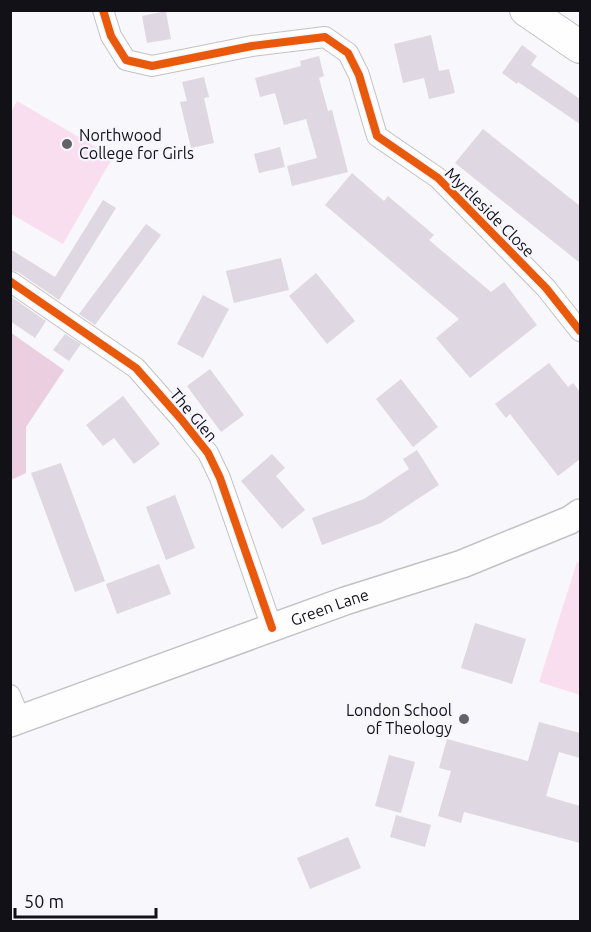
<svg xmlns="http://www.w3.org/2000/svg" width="591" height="932" font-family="Ubuntu,sans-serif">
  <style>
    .green { fill: #f9deef }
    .forest { fill: #eccee1 }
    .building { fill: #dfd7e2 }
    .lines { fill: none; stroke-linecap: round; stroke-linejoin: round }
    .minor-casing { stroke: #c2c1c6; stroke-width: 22 }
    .secondary-casing { stroke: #c2c1c6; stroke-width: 30 }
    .primary-casing { stroke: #c2c1c6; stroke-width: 34 }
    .minor { stroke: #fefefe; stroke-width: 20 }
    .secondary { stroke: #fefefe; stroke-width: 27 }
    .primary { stroke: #fefefe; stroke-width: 32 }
    .cycleway-casing { stroke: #f7f5fd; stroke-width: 11 }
    .cycleway { stroke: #e8590c; stroke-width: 8 }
    .poi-dot { fill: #626267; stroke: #f7f5fd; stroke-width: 2 }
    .labels { text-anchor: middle; stroke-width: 4.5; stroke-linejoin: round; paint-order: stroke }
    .poi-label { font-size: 16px; fill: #121117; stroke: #f7f5fd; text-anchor: start }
    .street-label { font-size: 16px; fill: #121117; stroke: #f7f5fd }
  </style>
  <rect width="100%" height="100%" fill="#f8f7fb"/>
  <!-- green -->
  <path class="green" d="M17 101 113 157 63 244 11 214V112Z
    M577 562 580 563V695L539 682Z"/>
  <!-- forest -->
  <path class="forest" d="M10 332 64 370 26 427V473L11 480Z"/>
  <!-- building -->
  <path class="building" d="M166 11 171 39 147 43 142 16Z
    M431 35 439 71 449 69 455 93 429 99 424 78 403 83 394 44Z
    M522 45 537 56 531 65 580 99V124L518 82 517 84 502 73Z
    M319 56 324 76 319 78 328 111 332 110 348 172 292 186 287 166 317 158 306 119 284 125 275 93 260 97 255 78 301 66 300 61Z
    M204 77 209 97 204 98 214 143 191 148 180 102 187 101 182 82Z
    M483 129 580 206V263L455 163Z
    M280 147 285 167 259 173 254 154Z
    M352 173 384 201 388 196 434 235 429 240 491 292 504 282 537 325 470 378 436 338 459 319 325 205Z
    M103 200 116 208 59 300 18 272 10 270V249L55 277Z
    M146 224 161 235 95 325 79 314Z
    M281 258 289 290 234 303 226 271Z
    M316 273 355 321 327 344 289 296Z
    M203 295 229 309 203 358 177 344Z
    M10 296 46 321 35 338 10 321Z
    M65 334 81 344 69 361 53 350Z
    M549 363 568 387 573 383 580 392V459L558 476 510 414 506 418 495 404Z
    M210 369 244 415 221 432 187 386Z
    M401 379 438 427 413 447 376 399Z
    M123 396 160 444 134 464 114 438 103 446 86 425Z
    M417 450 439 485 381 523 322 545 312 518 364 499 409 469 403 459Z
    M272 454 285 468 276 476 305 510 282 529 241 481Z
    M61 463 105 581 75 592 31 473Z
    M175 495 195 548 166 560 146 507Z
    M159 564 171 594 117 614 106 584Z
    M475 623 526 639 512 684 461 668Z
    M539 722 580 733V758L559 752 546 796 580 806V843L464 812 461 823 438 816 451 771 439 768 447 739 528 761Z
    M389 755 415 762 401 813 375 806Z
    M396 815 431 825 425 847 390 837Z
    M348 837 361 868 310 889 297 858Z"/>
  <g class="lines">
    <!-- minor casing -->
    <g class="minor-casing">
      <path id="minor" d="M103 10 111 36 126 60 152 66 252 46 325 37 348 53 359 75 377 136 438 178 546 288 580 331
        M11 282 136 368 181 419 208 453 220 478 272 628
        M10 695 20 719"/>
    </g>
    <!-- secondary casing -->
    <g class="secondary-casing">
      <g id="secondary">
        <path id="s1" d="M10 723 345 601 462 564 570 520 580 513"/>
      </g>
    </g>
    <!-- primary casing -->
    <g class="primary-casing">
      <path id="primary" d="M526 10 580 47"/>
    </g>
    <!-- minor -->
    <use href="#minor" class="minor"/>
    <!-- secondary -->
    <use href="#secondary" class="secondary"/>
    <!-- primary -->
    <use href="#primary" class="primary"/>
    <!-- cycleway casing -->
    <g class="cycleway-casing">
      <path id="cycleway" d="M103 10 111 36 126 60 152 66 252 46 325 37 348 53 359 75 377 136 438 178 546 288 580 331
        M11 282 136 368 181 419 208 453 220 478 272 628"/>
    </g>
    <!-- cycleway -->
    <use href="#cycleway" class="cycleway"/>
  </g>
  <!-- markers -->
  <g class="poi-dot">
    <circle cx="67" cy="144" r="6"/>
    <circle cx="464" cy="719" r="6"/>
  </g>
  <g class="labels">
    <!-- poi labels -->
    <g class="poi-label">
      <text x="79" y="141">Northwood<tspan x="79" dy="18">College for Girls</tspan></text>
      <text x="452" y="716" text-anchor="end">London School<tspan x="452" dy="18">of Theology</tspan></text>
    </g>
    <!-- street labels -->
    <g class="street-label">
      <text transform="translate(490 212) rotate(45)" y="6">Myrtleside Close</text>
      <text transform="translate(194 415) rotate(50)" y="6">The Glen</text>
      <text dy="6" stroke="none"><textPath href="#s1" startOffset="340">Green Lane</textPath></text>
    </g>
  </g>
  <!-- border -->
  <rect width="591" height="932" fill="none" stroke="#121117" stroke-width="24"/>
  <!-- scale -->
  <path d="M15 908v9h141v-9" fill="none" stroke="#121117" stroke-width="3"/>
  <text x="24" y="908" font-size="18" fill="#121117" stroke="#f7f5fd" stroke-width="4.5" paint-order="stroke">50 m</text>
</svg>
